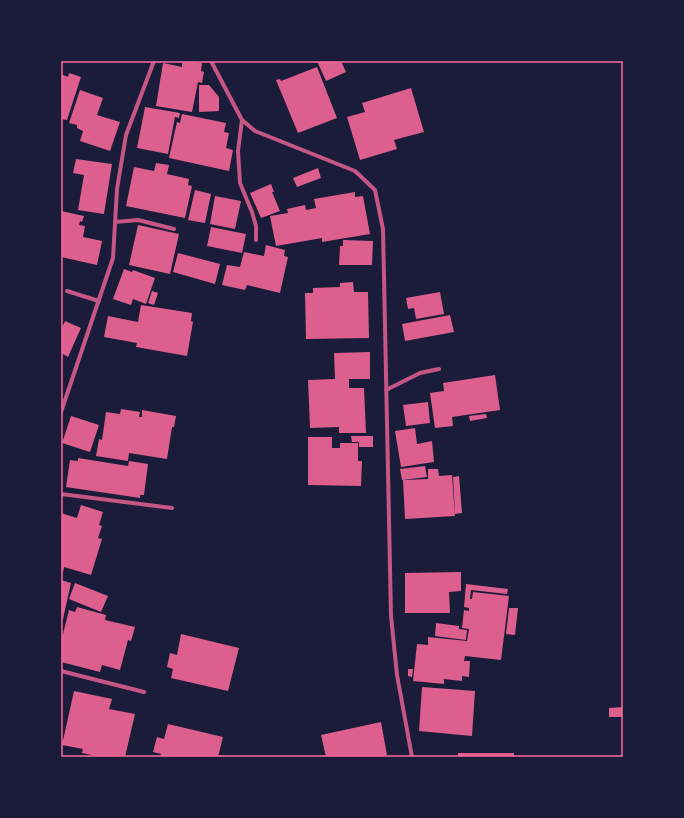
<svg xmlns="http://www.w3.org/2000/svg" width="684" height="818" font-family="'Open Sans',sans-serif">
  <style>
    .building { fill: #dd5f8e }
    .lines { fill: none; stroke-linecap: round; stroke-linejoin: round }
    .minor { stroke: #c65784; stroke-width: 4 }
    .neatline { fill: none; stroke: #ff6b9d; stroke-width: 1.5 }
  </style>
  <rect width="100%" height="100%" fill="#1b1b3a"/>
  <!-- building -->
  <path class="building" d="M182 61 202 63 201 71 204 72 202 83 198 82 192 112 156 106 163 63 182 67Z
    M317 61H341L346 72 326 81Z
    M317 67 337 118 298 133 276 80 280 79 281 81Z
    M69 73 81 77 67 120 61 119V74L68 77Z
    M199 85H209L219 97V111L199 112Z
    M411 88 424 132 394 140 397 149 360 160 347 117 365 112 362 103Z
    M80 90 103 98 97 115 120 122 110 151 80 141 83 131 77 128V125L69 123Z
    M145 107 180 113 179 118 175 117 168 154 137 148Z
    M182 114 226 123 224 132 229 133 226 148 233 150 229 171 169 158 177 122 180 123Z
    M76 159 112 164 104 214 78 210 84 175 73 173Z
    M156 163 169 165 167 174 189 179 188 185 192 186 185 218 126 206 134 167 154 171Z
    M318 168 321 178 297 187 293 178Z
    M271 184 274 192H272L280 211 261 218 250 193Z
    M195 190 211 194 205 223 188 220Z
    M355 192V197L363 196 370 234 322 242V238L276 246 270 216 288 213 287 209 305 205 306 210 316 208 314 199Z
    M215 196 241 201 235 229 210 224Z
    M61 211 84 216 82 222 80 221 79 225 85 226 83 237 102 241 97 265 61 257Z
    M138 225 179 234 170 274 129 265Z
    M211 227 246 234 242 253 207 246Z
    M343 240 373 241 372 265H339L340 246H343Z
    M266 245 285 250 284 256 288 257 280 293 247 285 245 290 222 285 227 265 240 267 244 252 264 256Z
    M178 253 220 264 215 284 173 272Z
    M124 269 132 272 133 270 155 278 146 304 133 299 131 305 113 299Z
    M353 282 354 292H368L369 338 306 339 305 293H313V288L340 287V283Z
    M152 291 158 293 154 305 148 303Z
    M440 292 444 314 416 319 414 308 408 309 406 298Z
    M141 305 192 313 191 321 193 322 187 356 136 347 137 343 104 337 108 316 138 322Z
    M450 315 454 332 405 341 402 324Z
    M65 321 81 328 68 357 61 353V330Z
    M370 352V379H349V388H364L366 433H339V427L310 428 308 380 335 379 334 353Z
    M495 375 500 410 452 417 453 426 435 428 430 393 444 391 443 383Z
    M428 402 430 423 406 426 403 405Z
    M121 409 140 412 139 417H142V410L176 416 174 427H172L167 459 129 453 128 461 96 456 99 439 102 440 106 412 120 414Z
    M486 414 487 418 470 421 469 416Z
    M71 416 99 425 90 452 62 443Z
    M415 428 417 444 432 441 434 462 401 467 395 431Z
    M351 436H373V447H359V442H352Z
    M308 437H332V448H340V443H358V461H362L361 486 308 485Z
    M78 458 128 466 129 461 148 464 144 495H140V498L66 487 70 460 78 461Z
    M425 466 427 477 402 480 400 469Z
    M428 469H438L439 476 452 475 455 516 405 519 403 480 428 479Z
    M459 476 462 513 455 514 453 477Z
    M81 505 103 512 99 525 102 526 98 538 102 539 91 575 64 567 63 572H61V513L77 518Z
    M461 572V591L449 592 450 613H405V573Z
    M61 580 71 583 63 619H61Z
    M75 583 108 596 101 612 69 599Z
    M466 584 508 589 507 594 471 590 470 599H472L473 592 509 596 501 660 465 656 464 661H470L469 677 462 676V681L444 679V684L413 681 417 644 428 645V637L467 641 469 629 462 628 464 610 469 611V608L464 607Z
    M77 607 106 615 105 620 135 627 131 641 128 640 120 670 102 665 100 672 61 662V642L69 610 75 612Z
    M509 608H518L515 635 506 634Z
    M436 623 459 626V629L467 630 466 640 435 636Z
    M181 634 239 648 228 691 171 678 173 669 167 667 170 653 177 655Z
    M408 669H413L412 677 408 676Z
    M422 687 475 691 472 736 419 731Z
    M74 691 112 699 109 709 135 714 125 757H101L82 753 83 749 62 745Z
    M623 707V717H609V708Z
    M381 722 387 755 378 757H326L321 735Z
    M168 724 223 737 218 757H160L161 754 153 752 157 737 164 739Z
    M458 753H514V757H458Z"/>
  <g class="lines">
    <!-- minor -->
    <path class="minor" d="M211 61 242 120 255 131 355 171 375 190 383 229 391 616 397 675 412 757
      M242 120 238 151 240 183 252 212 256 226V240
      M115 222 138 220 174 229
      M67 291 99 301
      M386 390 420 373 439 369
      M61 412 113 258 117 189 126 135 154 61
      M61 494 172 508
      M61 671 144 692"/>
  </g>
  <!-- border -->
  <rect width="684" height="818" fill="none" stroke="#1b1b3a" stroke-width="124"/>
  <rect x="62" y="62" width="560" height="694" class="neatline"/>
</svg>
